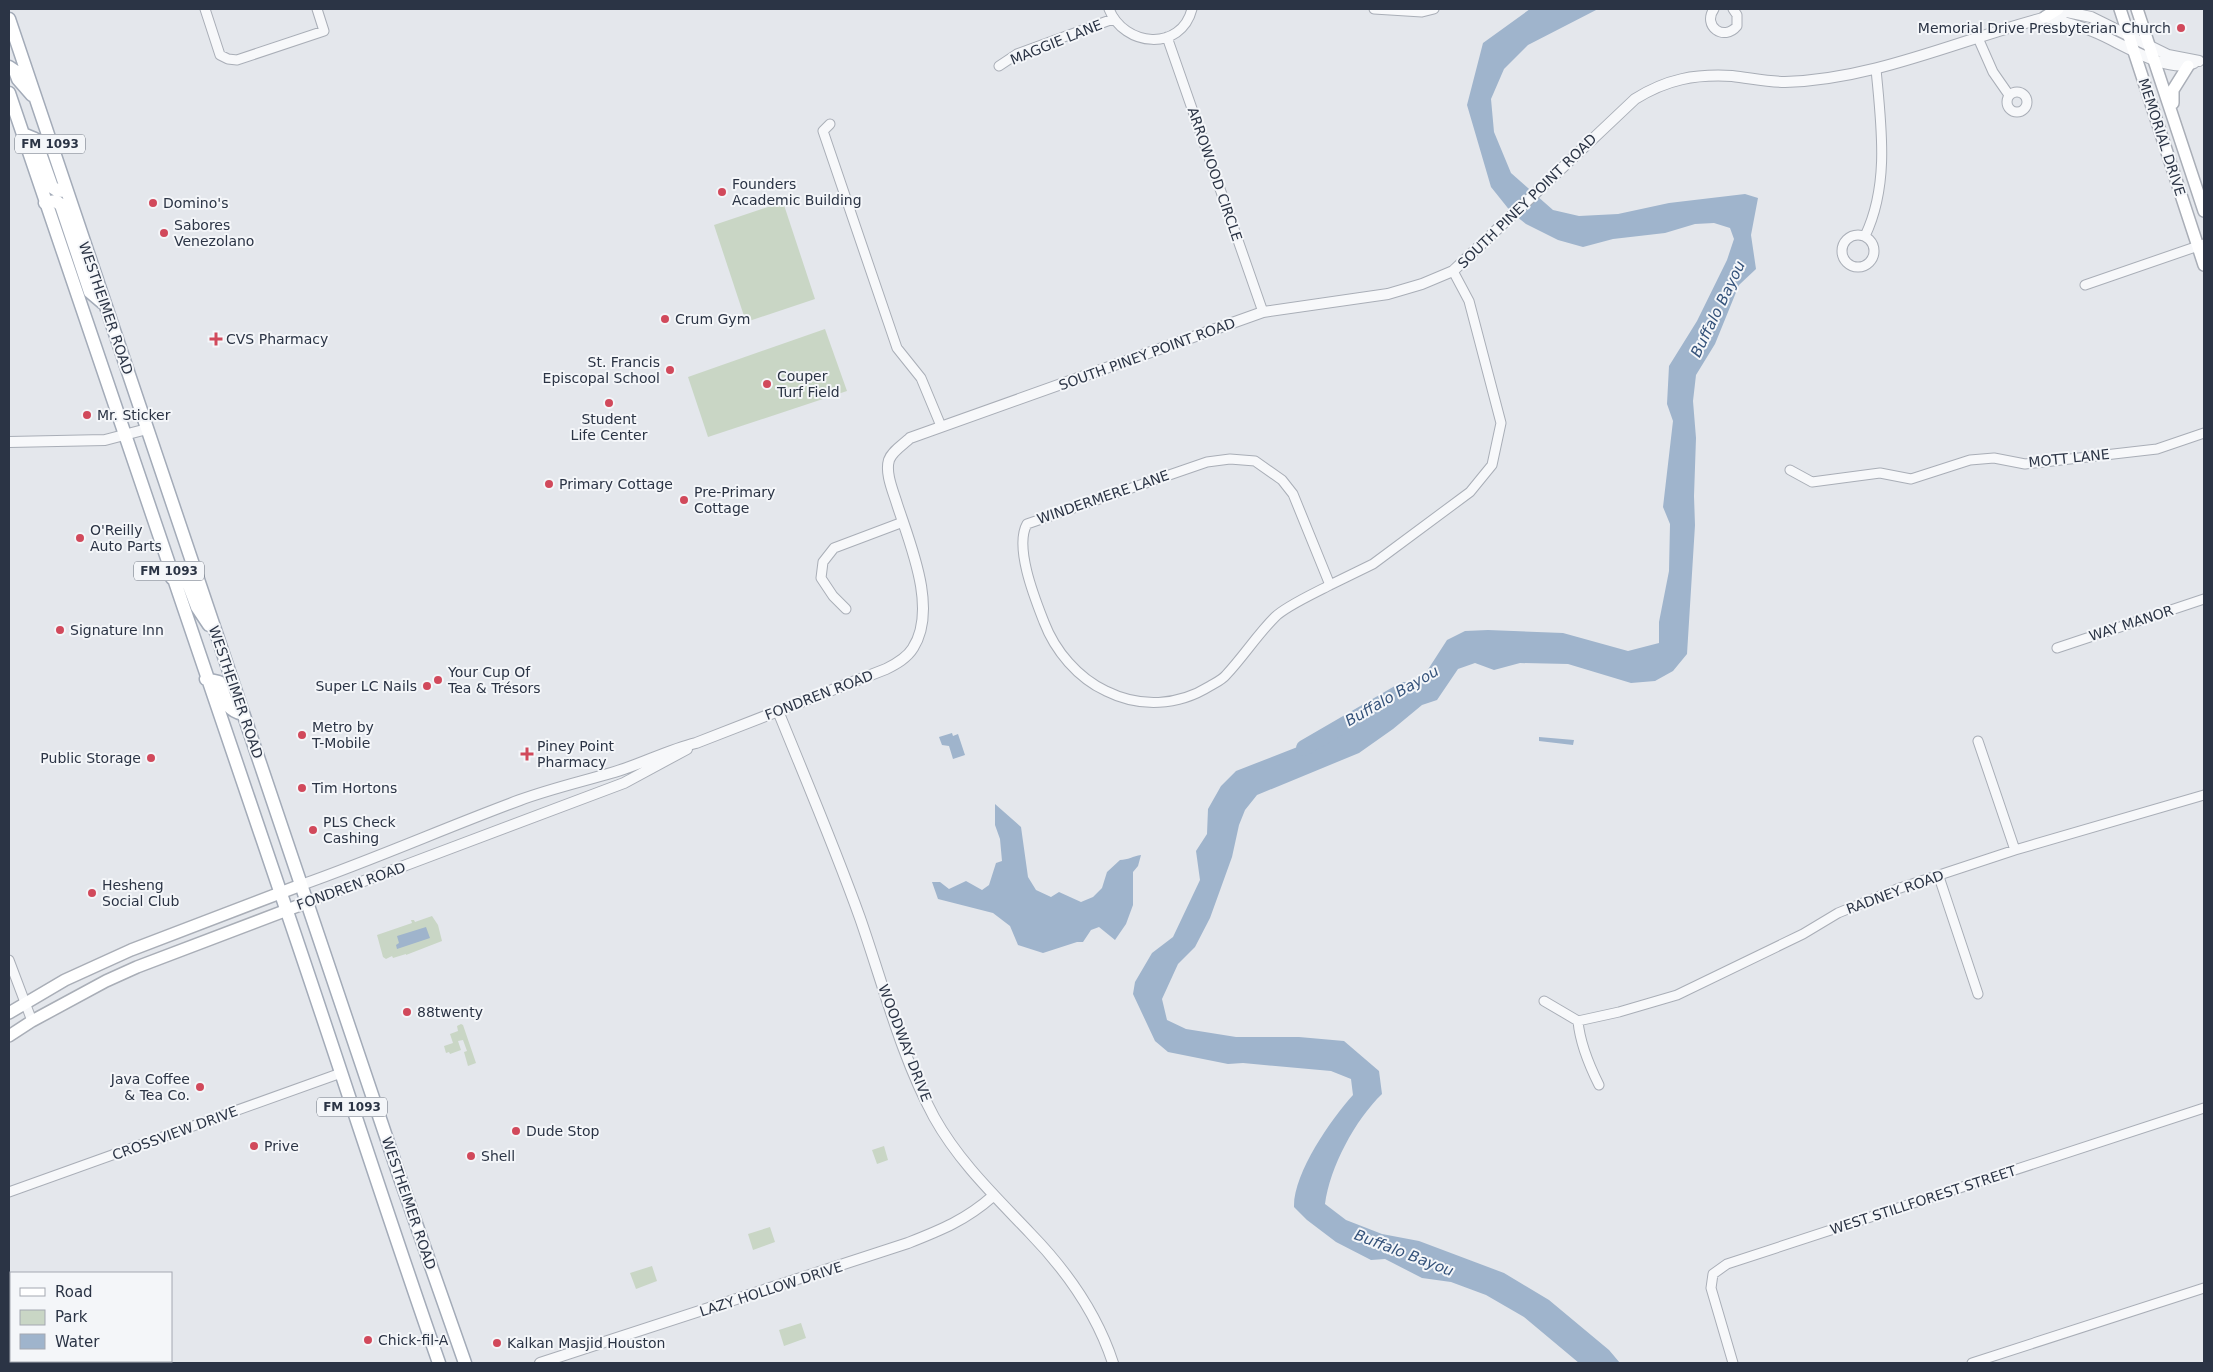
<svg xmlns="http://www.w3.org/2000/svg" width="2213" height="1372" font-family="'DejaVu Sans',sans-serif">
  <style>
    .green { fill: #c9d6c5 }
    .water { fill: #9fb4cc }
    .lines { fill: none; stroke-linecap: round; stroke-linejoin: round }
    .river { stroke: #9fb4cc; stroke-width: 16 }
    .minor-casing { stroke: #a9aeb7; stroke-width: 11 }
    .tertiary-casing { stroke: #a9aeb7; stroke-width: 12 }
    .secondary-casing { stroke: #a9aeb7; stroke-width: 14 }
    .primary-casing { stroke: #a3abb8; stroke-width: 15 }
    .minor { stroke: #f7f8fa; stroke-width: 9 }
    .tertiary { stroke: #f7f8fa; stroke-width: 10 }
    .secondary { stroke: #fff; stroke-width: 11 }
    .primary { stroke: #fff; stroke-width: 12 }
    .poi-dot { fill: #d1495b; stroke: #f4f6f9; stroke-width: 2 }
    .labels { text-anchor: middle; stroke-width: 4; stroke-linejoin: round; paint-order: stroke }
    .shield { fill: #f4f6f9; stroke: #676e7b; stroke-width: 1 }
    .shield-label { font-size: 12px; font-weight: bold; fill: #2b3445 }
    .poi-label { font-size: 14px; fill: #2b3445; stroke: #f4f6f9; text-anchor: start }
    .street-label { font-size: 14px; fill: #2b3445; stroke: #f4f6f9 }
    .water-label { font-size: 15px; font-style: italic; fill: #34527a; stroke: #f4f6f9 }
  </style>
  <rect width="100%" height="100%" fill="#e4e7ec"/>
  <!-- green -->
  <path class="green" d="M783 202 815 299 746 322 714 225Z
    M825 329 847 391 708 437 688 377Z
    M432 916 438 925 442 941 406 955V954L393 958 392 956 386 959 383 957 377 935 412 923 411 920H414L415 922Z
    M461 1024 463 1025 476 1063 468 1066 464 1052 467 1051 463 1040 458 1041 461 1050 450 1054 449 1052 446 1053 444 1046 453 1043 450 1034 458 1031 457 1026Z
    M884 1146 888 1160 877 1164 872 1150Z
    M770 1227 775 1242 753 1250 748 1234Z
    M652 1266 657 1281 636 1289 630 1273Z
    M801 1323 806 1338 784 1346 779 1330Z"/>
  <!-- water -->
  <path class="water" d="M1530 9H1598L1528 45 1504 69 1491 99 1494 132 1511 173 1553 210 1579 216 1618 214 1669 203 1745 194 1758 198 1751 235 1756 269 1739 285 1715 344 1696 375 1693 401 1696 438 1694 496 1695 525 1687 654 1673 671 1655 681 1631 683 1568 664 1520 663 1494 670 1475 663 1458 669 1437 700 1422 705 1393 729 1359 753 1257 795 1245 810 1239 825 1232 857 1210 918 1195 947 1178 964 1162 999 1167 1020 1186 1029 1236 1037H1299L1344 1041 1379 1071 1382 1094C1355 1120 1330 1167 1325 1204L1346 1220 1382 1234 1419 1241 1504 1273 1549 1300 1609 1350 1620 1363H1579L1524 1317 1486 1295 1451 1282 1422 1278 1385 1259 1371 1260 1336 1242 1307 1220 1294 1207C1293 1174 1331 1119 1353 1095L1351 1079 1331 1071 1243 1063 1228 1064 1168 1052 1155 1041 1133 994 1135 982 1152 953 1173 937 1200 880 1196 851 1207 834 1208 809 1221 786 1236 771 1346 728 1427 671 1447 640 1465 631 1488 630 1563 633 1628 651 1659 643V622L1669 571 1670 524 1663 507 1673 421 1667 404 1669 366 1697 321 1727 260 1734 239 1730 228 1714 223 1695 224 1665 233 1613 239 1583 247 1558 240 1526 224 1511 212 1491 187 1467 105 1483 43Z
    M952 733 953 736 958 734 965 755 953 759 949 746 942 745 939 737Z
    M1539 737 1574 740 1573 745 1539 741Z
    M995 804 1021 827 1028 877 1036 890 1051 897 1059 892 1081 902 1093 897 1102 888 1107 872 1120 860C1128 860 1133 856 1141 855L1138 866 1133 872V905L1126 924 1115 940 1099 927 1091 930 1083 942H1077L1043 953 1018 945 1010 926 993 913 938 899 932 882H940L949 889 966 881 982 890 989 885 996 863 1002 861 1000 839 995 825Z
    M426 927 430 938 397 949 396 945 399 943 397 936Z"/>
  <g class="lines">
    <!-- river -->
    <path class="river" d="M1304 748 1404 690"/>
    <!-- minor casing -->
    <g class="minor-casing">
      <path id="minor" d="M205 9 220 55 228 59 237 60 324 31 317 9
        M1109 9C1124 47 1181 52 1192 9
        M1374 9 1422 12 1434 9
        M1714 9C1702 26 1724 42 1737 26V15L1733 9
        M1167 37 1263 312
        M1978 38 1993 72 2009 95
        M999 66 1017 54 1113 19
        M2007 102a10 10 0 1 1 20 0a10 10 0 1 1-20 0Z
        M830 124 823 131 897 348 921 378 941 426
        M1842 251a16 16 0 1 1 32 0a16 16 0 1 1-32 0Z
        M1865 236C1890 184 1881 124 1876 69
        M2085 285 2204 244
        M1230 459 1255 461 1282 480 1293 494 1330 585C1315 593 1286 606 1275 617 1257 635 1243 657 1226 675 1222 680 1215 683 1210 686 1178 706 1140 708 1106 691 1078 678 1055 651 1044 622 1035 599 1014 547 1027 524L1207 462Z
        M1790 470 1812 482 1880 473 1911 479 1970 460 1994 458 2025 464 2044 462 2157 449 2204 433
        M1330 585 1373 564 1470 492 1492 465 1501 423 1469 301 1453 271
        M846 609 833 596 821 578 823 562 834 548 903 522
        M2057 648 2204 599
        M1978 741 2015 850
        M1939 877 1978 994
        M9 960 32 1021
        M1544 1001 1578 1021 1619 1012 1677 995 1803 934 1838 913 1897 889 2015 850 2204 795
        M1578 1021C1580 1044 1589 1065 1599 1085
        M9 1192 341 1073
        M1733 1363 1711 1288 1713 1274 1727 1264 2204 1108
        M1972 1363 2204 1288"/>
    </g>
    <!-- tertiary casing -->
    <g class="tertiary-casing">
      <path id="tertiary" d="M2048 18C2065 22 2081 26 2097 33 2121 43 2168 75 2194 63
        M9 442 105 440 147 429
        M778 711C806 780 835 848 860 918 883 984 901 1056 934 1117 959 1162 995 1196 1030 1233 1066 1270 1097 1314 1113 1363
        M301 885C375 859 447 827 520 800 550 789 580 782 611 773 640 765 667 750 696 743L886 669C896 664 907 658 913 648 938 609 910 544 897 504 893 491 885 473 889 460 892 451 904 444 910 438L1263 312 1388 294 1422 284 1453 271 1635 99C1667 79 1695 74 1732 76 1750 78 1768 82 1785 82 1883 79 1973 33 2067 12L2091 17 2168 55 2199 61
        M308 902 624 783 687 749
        M540 1363 908 1243C941 1230 966 1220 993 1196"/>
    </g>
    <!-- secondary casing -->
    <g class="secondary-casing">
      <path id="secondary" d="M2120 9 2204 265
        M2137 9 2204 211
        M2045 17 2058 9
        M2173 103V90L2188 66
        M9 1013 65 980 131 950 301 885
        M9 1036 32 1021 106 981 137 967 308 902"/>
    </g>
    <!-- primary casing -->
    <g class="primary-casing">
      <path id="primary" d="M9 19 400 1178 465 1363
        M9 67 15 71 18 79 32 95
        M9 93C98 359 188 625 280 891 334 1048 384 1206 439 1363
        M23 134 35 139 52 187 58 191 66 190
        M45 203 56 201 61 205 90 292 103 303
        M172 578 188 583 197 607 209 625
        M206 679 219 682C227 698 223 709 243 714"/>
    </g>
    <!-- minor -->
    <use href="#minor" class="minor"/>
    <!-- tertiary -->
    <use href="#tertiary" class="tertiary"/>
    <!-- secondary -->
    <use href="#secondary" class="secondary"/>
    <!-- primary -->
    <use href="#primary" class="primary"/>
  </g>
  <!-- markers -->
  <g class="poi-dot">
    <circle cx="2181" cy="28" r="5"/>
    <circle cx="722" cy="192" r="5"/>
    <circle cx="153" cy="203" r="5"/>
    <circle cx="164" cy="233" r="5"/>
    <circle cx="665" cy="319" r="5"/>
    <path d="M213.5 331.5h5v5h5v5h-5v5h-5v-5h-5v-5h5z"/>
    <circle cx="670" cy="370" r="5"/>
    <circle cx="767" cy="384" r="5"/>
    <circle cx="609" cy="403" r="5"/>
    <circle cx="87" cy="415" r="5"/>
    <circle cx="549" cy="484" r="5"/>
    <circle cx="684" cy="500" r="5"/>
    <circle cx="80" cy="538" r="5"/>
    <circle cx="60" cy="630" r="5"/>
    <circle cx="438" cy="680" r="5"/>
    <circle cx="427" cy="686" r="5"/>
    <circle cx="302" cy="735" r="5"/>
    <path d="M524.5 746.5h5v5h5v5h-5v5h-5v-5h-5v-5h5z"/>
    <circle cx="151" cy="758" r="5"/>
    <circle cx="302" cy="788" r="5"/>
    <circle cx="313" cy="830" r="5"/>
    <circle cx="92" cy="893" r="5"/>
    <circle cx="407" cy="1012" r="5"/>
    <circle cx="200" cy="1087" r="5"/>
    <circle cx="516" cy="1131" r="5"/>
    <circle cx="254" cy="1146" r="5"/>
    <circle cx="471" cy="1156" r="5"/>
    <circle cx="368" cy="1340" r="5"/>
    <circle cx="497" cy="1343" r="5"/>
  </g>
  <g class="labels">
    <!-- shield labels -->
    <g class="shield">
      <rect x="15" y="134.5" width="70" height="19" rx="4"/>
      <rect x="134" y="561.5" width="70" height="19" rx="4"/>
      <rect x="317" y="1097.5" width="70" height="19" rx="4"/>
    </g>
    <g class="shield-label">
      <text x="50" y="148">FM 1093</text>
      <text x="169" y="575">FM 1093</text>
      <text x="352" y="1111">FM 1093</text>
    </g>
    <!-- poi labels -->
    <g class="poi-label">
      <text x="2171" y="33" text-anchor="end">Memorial Drive Presbyterian Church</text>
      <text x="732" y="189">Founders<tspan x="732" dy="16">Academic Building</tspan></text>
      <text x="163" y="208">Domino's</text>
      <text x="174" y="230">Sabores<tspan x="174" dy="16">Venezolano</tspan></text>
      <text x="675" y="324">Crum Gym</text>
      <text x="226" y="344">CVS Pharmacy</text>
      <text x="660" y="367" text-anchor="end">St. Francis<tspan x="660" dy="16">Episcopal School</tspan></text>
      <text x="777" y="381">Couper<tspan x="777" dy="16">Turf Field</tspan></text>
      <text x="97" y="420">Mr. Sticker</text>
      <text x="609" y="424" text-anchor="middle">Student<tspan x="609" dy="16">Life Center</tspan></text>
      <text x="559" y="489">Primary Cottage</text>
      <text x="694" y="497">Pre-Primary<tspan x="694" dy="16">Cottage</tspan></text>
      <text x="90" y="535">O'Reilly<tspan x="90" dy="16">Auto Parts</tspan></text>
      <text x="70" y="635">Signature Inn</text>
      <text x="448" y="677">Your Cup Of<tspan x="448" dy="16">Tea &amp; Trésors</tspan></text>
      <text x="417" y="691" text-anchor="end">Super LC Nails</text>
      <text x="312" y="732">Metro by<tspan x="312" dy="16">T-Mobile</tspan></text>
      <text x="537" y="751">Piney Point<tspan x="537" dy="16">Pharmacy</tspan></text>
      <text x="141" y="763" text-anchor="end">Public Storage</text>
      <text x="312" y="793">Tim Hortons</text>
      <text x="323" y="827">PLS Check<tspan x="323" dy="16">Cashing</tspan></text>
      <text x="102" y="890">Hesheng<tspan x="102" dy="16">Social Club</tspan></text>
      <text x="417" y="1017">88twenty</text>
      <text x="190" y="1084" text-anchor="end">Java Coffee<tspan x="190" dy="16">&amp; Tea Co.</tspan></text>
      <text x="526" y="1136">Dude Stop</text>
      <text x="264" y="1151">Prive</text>
      <text x="481" y="1161">Shell</text>
      <text x="378" y="1345">Chick-fil-A</text>
      <text x="507" y="1348">Kalkan Masjid Houston</text>
    </g>
    <!-- street labels -->
    <g class="street-label">
      <text transform="translate(1056 42) rotate(-22)" y="5">MAGGIE LANE</text>
      <text transform="translate(2162 137) rotate(72)" y="5">MEMORIAL DRIVE</text>
      <text transform="translate(1215 174) rotate(71)" y="5">ARROWOOD CIRCLE</text>
      <text transform="translate(1527 201) rotate(-44)" y="5">SOUTH PINEY POINT ROAD</text>
      <text transform="translate(106 308) rotate(71)" y="5">WESTHEIMER ROAD</text>
      <text transform="translate(1147 354) rotate(-20)" y="5">SOUTH PINEY POINT ROAD</text>
      <text transform="translate(2069 458) rotate(-6)" y="5">MOTT LANE</text>
      <text transform="translate(1103 497) rotate(-19)" y="5">WINDERMERE LANE</text>
      <text transform="translate(2131 623) rotate(-18)" y="5">WAY MANOR</text>
      <text transform="translate(236 692) rotate(71)" y="5">WESTHEIMER ROAD</text>
      <text transform="translate(819 695) rotate(-21)" y="5">FONDREN ROAD</text>
      <text transform="translate(351 886) rotate(-20)" y="5">FONDREN ROAD</text>
      <text transform="translate(1895 892) rotate(-20)" y="5">RADNEY ROAD</text>
      <text transform="translate(905 1043) rotate(69)" y="5">WOODWAY DRIVE</text>
      <text transform="translate(175 1133) rotate(-20)" y="5">CROSSVIEW DRIVE</text>
      <text transform="translate(1923 1200) rotate(-18)" y="5">WEST STILLFOREST STREET</text>
      <text transform="translate(409 1203) rotate(71)" y="5">WESTHEIMER ROAD</text>
      <text transform="translate(771 1289) rotate(-18)" y="5">LAZY HOLLOW DRIVE</text>
    </g>
    <!-- water labels -->
    <g class="water-label">
      <text transform="translate(1718 309) rotate(-64)" y="5">Buffalo Bayou</text>
      <text transform="translate(1392 696) rotate(-30)" y="5">Buffalo Bayou</text>
      <text transform="translate(1404 1253) rotate(21)" y="5">Buffalo Bayou</text>
    </g>
  </g>
  <!-- border -->
  <rect width="2213" height="1372" fill="none" stroke="#2b3445" stroke-width="20"/>
  <!-- legend -->
  <rect x="10" y="1272" width="162" height="90" fill="#f4f6f9" stroke="#a4a8b1"/>
  <rect x="20" y="1288" width="25" height="8" fill="#ffffff" stroke="#a4a8b1"/>
  <text x="55" y="1297" font-size="15" fill="#2b3445">Road</text>
  <rect x="20" y="1310" width="25" height="15" fill="#c9d6c5" stroke="#a4a8b1"/>
  <text x="55" y="1322" font-size="15" fill="#2b3445">Park</text>
  <rect x="20" y="1334" width="25" height="15" fill="#9fb4cc" stroke="#a4a8b1"/>
  <text x="55" y="1347" font-size="15" fill="#2b3445">Water</text>
</svg>
